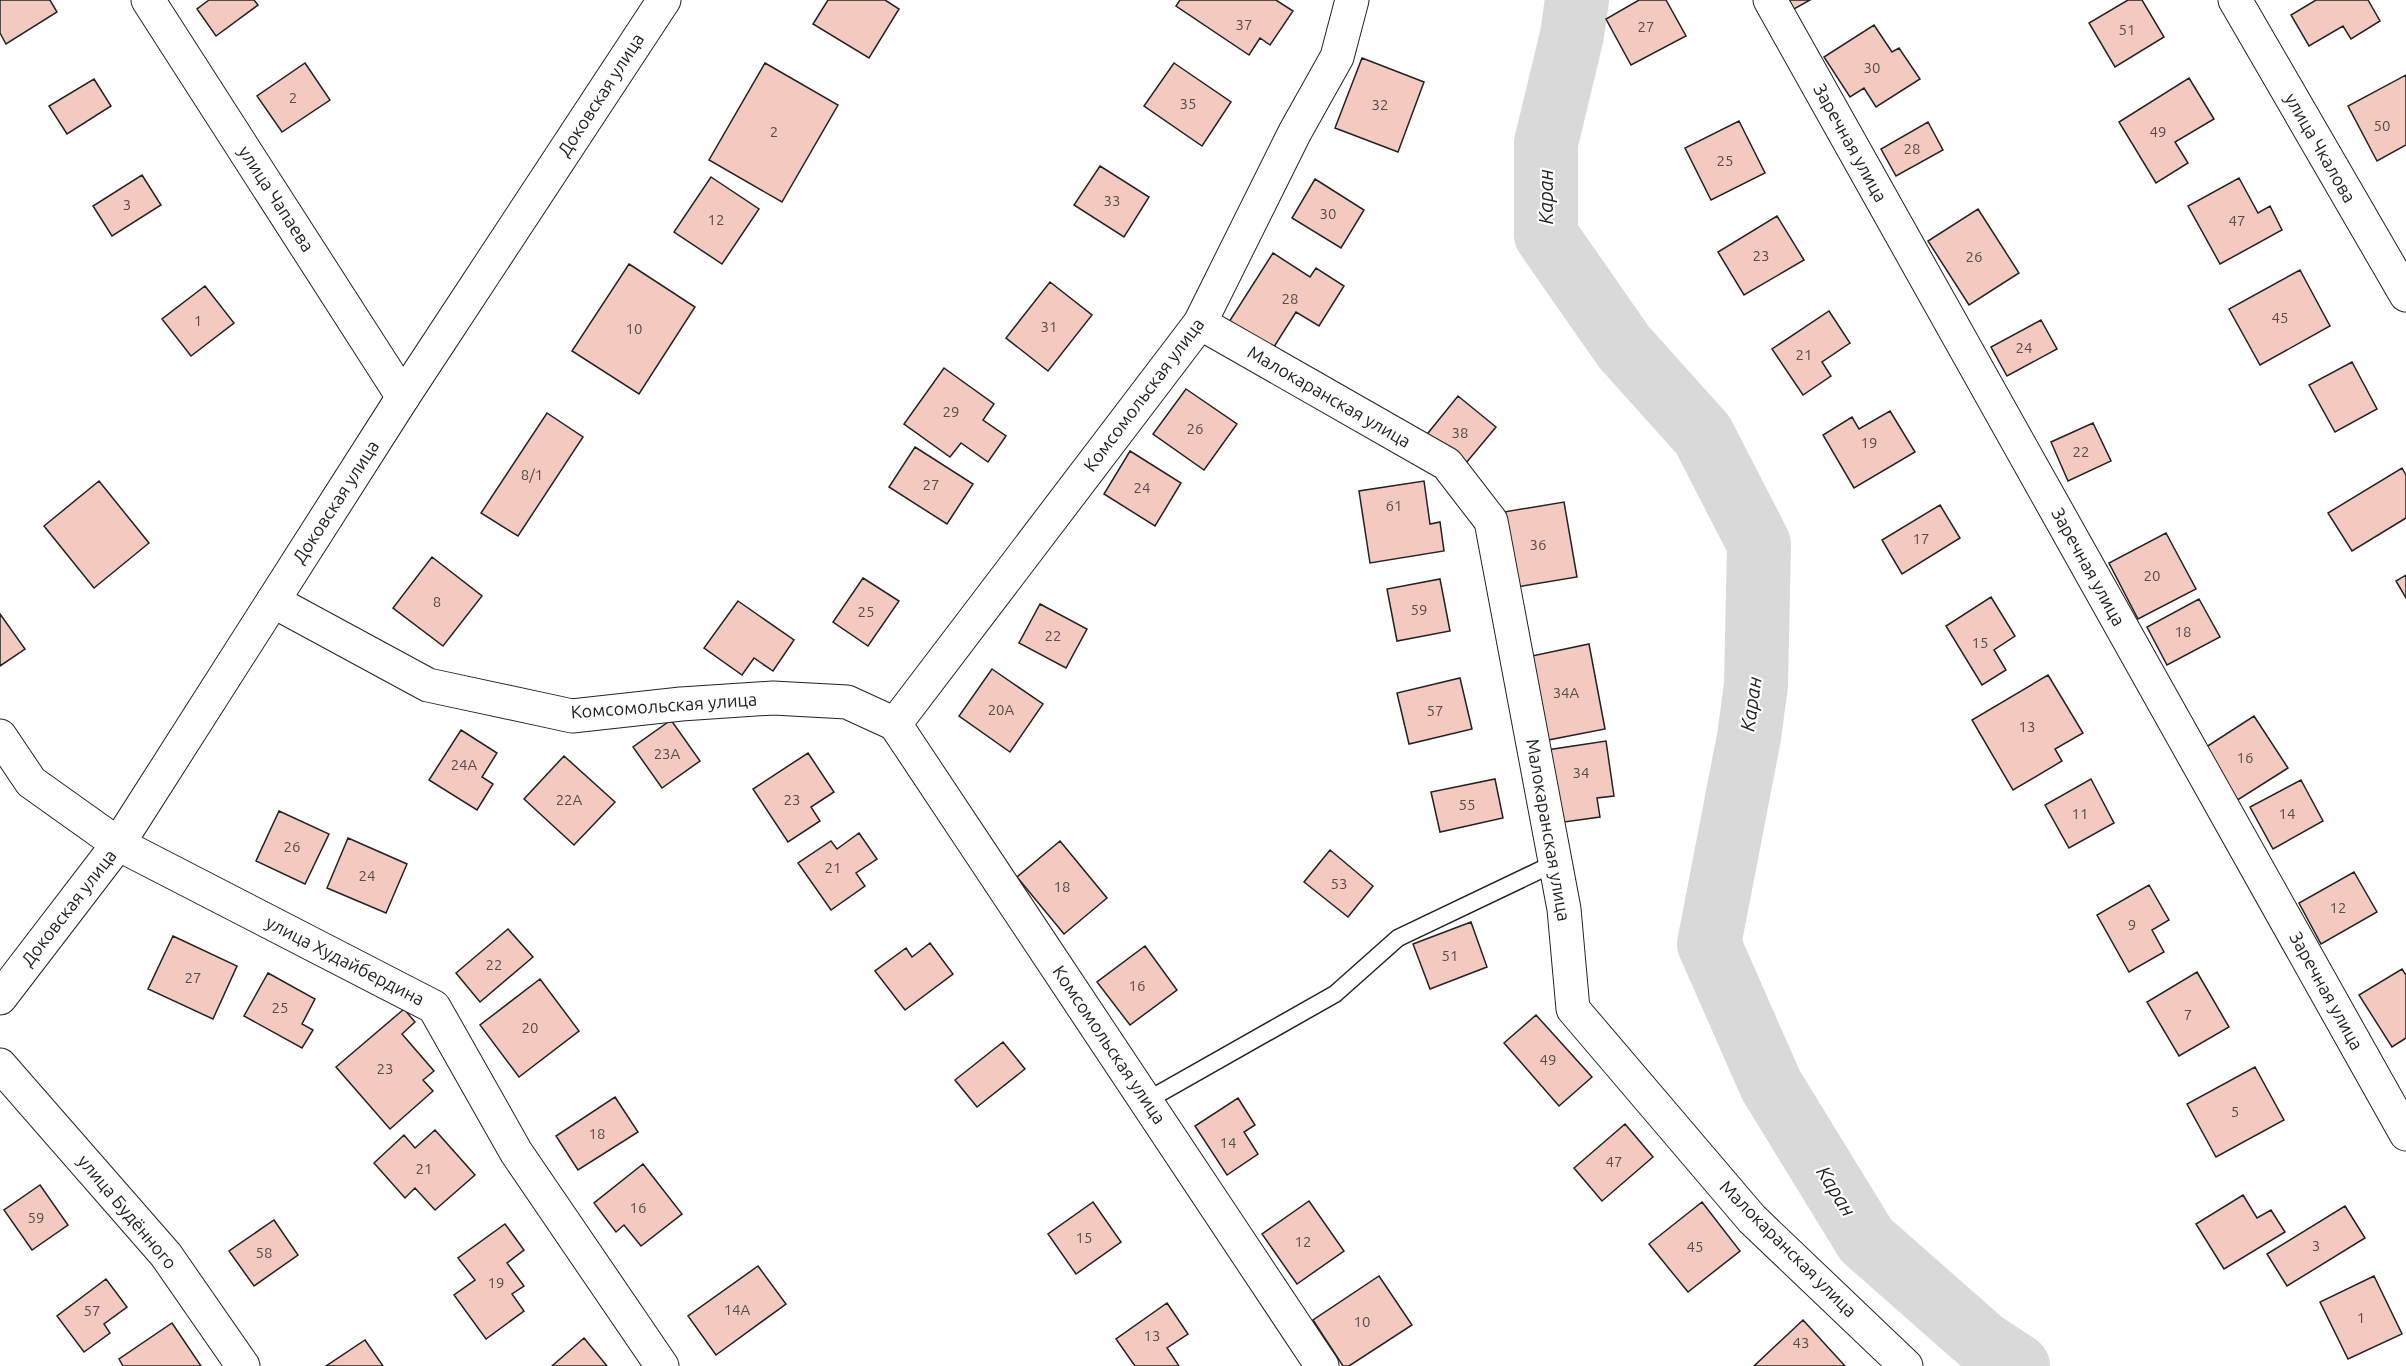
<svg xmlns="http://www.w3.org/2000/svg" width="2406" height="1366" font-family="Ubuntu,sans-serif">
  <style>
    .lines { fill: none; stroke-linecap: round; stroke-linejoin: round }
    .river { stroke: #d9d9d9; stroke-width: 64 }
    .building { fill: #f3c9c0; stroke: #222; stroke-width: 1.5 }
    .lane-casing { stroke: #222; stroke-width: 19 }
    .street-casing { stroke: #222; stroke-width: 35 }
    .secondary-casing { stroke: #222; stroke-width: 35 }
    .lane { stroke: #fff; stroke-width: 16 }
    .street { stroke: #fff; stroke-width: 33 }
    .secondary { stroke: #fff; stroke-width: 33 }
    .labels { text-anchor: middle; stroke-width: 4.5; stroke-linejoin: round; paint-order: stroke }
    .number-label { font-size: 15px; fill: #564c4a }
    .street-label { font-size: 18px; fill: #222; stroke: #fff }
    .water-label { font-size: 20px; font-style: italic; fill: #222; stroke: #fff }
  </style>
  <rect width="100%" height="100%" fill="#fff"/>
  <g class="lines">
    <!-- river -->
    <path class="river" d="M1577 0 1572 35 1546 143V235L1624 347 1703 435 1759 544 1756 685 1749 737 1709 944 1771 1085 1866 1240 1983 1343 2018 1366"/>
  </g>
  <!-- building -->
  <path class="building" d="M0 0H50L57 12 6 44 0 33Z
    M209 0H254L258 5 216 36 197 9Z
    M828 0H885L899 9 869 58 813 24Z
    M1180 0H1276L1293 11 1270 45 1260 38 1249 55 1176 6Z
    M1639 0H1666L1686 36 1631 65 1606 19Z
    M1789 0H1810L1794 9Z
    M2128 0H2142L2164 37 2115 67 2089 23Z
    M2316 0H2368L2380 21 2351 39 2343 26 2309 46 2291 15Z
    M1874 25 1892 52 1899 48 1920 79 1876 107 1864 88 1850 97 1824 57Z
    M1362 58 1424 82 1398 152 1335 128Z
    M305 63 330 100 282 132 257 96Z
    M765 63 838 105 782 202 709 160Z
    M1174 63 1231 102 1202 146 1144 106Z
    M2406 75V145L2377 161 2348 106Z
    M2189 78 2214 119 2175 142 2188 163 2156 183 2119 122Z
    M94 79 111 106 67 134 49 106Z
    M1739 121 1765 173 1711 200 1685 148Z
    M1928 122 1943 150 1896 176 1881 149Z
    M1100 166 1149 197 1124 237 1074 205Z
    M142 175 161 205 112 236 93 206Z
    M711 177 759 209 722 264 674 232Z
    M2239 178 2258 213 2270 206 2282 230 2220 264 2188 206Z
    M1315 179 1364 210 1341 248 1292 218Z
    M1978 209 2019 273 1969 305 1928 241Z
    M1777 216 1804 260 1744 295 1718 252Z
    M1273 253 1310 277 1316 268 1344 286 1319 326 1296 312 1272 350 1229 322Z
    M629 264 695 307 639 394 572 351Z
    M2300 270 2330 326 2260 365 2229 309Z
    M1050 282 1092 315 1048 371 1006 338Z
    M205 286 234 323 191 356 162 319Z
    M1829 311 1850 343 1822 362 1831 376 1803 395 1772 349Z
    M2041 320 2057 349 2007 376 1991 347Z
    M2352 362 2377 409 2335 432 2309 385Z
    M944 368 994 404 983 420 1006 436 988 462 961 443 950 457 904 424Z
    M1186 389 1237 424 1204 470 1153 434Z
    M1458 396 1496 427 1461 469 1424 438Z
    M1890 411 1915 452 1854 488 1823 435 1852 417 1859 429Z
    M547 413 583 437 518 536 481 513Z
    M2093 423 2111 461 2068 481 2051 442Z
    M915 447 973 484 947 524 889 487Z
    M1130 451 1181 483 1155 526 1104 494Z
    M2402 468 2406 475V518L2352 551 2328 513Z
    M99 481 149 543 94 588 44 526Z
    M1424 481 1430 524 1440 522 1444 551 1370 563 1359 491Z
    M1564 502 1577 577 1511 588 1498 513Z
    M1940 505 1960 538 1902 574 1882 540Z
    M2166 533 2196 589 2138 619 2109 563Z
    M432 557 482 596 443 646 393 608Z
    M2406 575V598L2396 581Z
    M863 578 899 601 868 646 833 622Z
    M1440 579 1450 631 1397 641 1387 589Z
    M1991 597 2015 636 1994 650 2006 670 1982 685 1946 626Z
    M2199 599 2220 637 2167 665 2147 627Z
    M738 601 794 640 773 671 754 658 742 675 704 648Z
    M1040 604 1087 629 1066 668 1019 643Z
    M0 614 25 649 0 666Z
    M1589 644 1605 729 1543 741 1527 657Z
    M992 669 1043 704 1010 752 959 716Z
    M2048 675 2083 733 2055 749 2062 761 2013 790 1972 720Z
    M1460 678 1472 729 1409 744 1397 693Z
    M2254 716 2288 768 2236 801 2203 749Z
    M671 720 700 761 662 788 633 747Z
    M461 730 497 753 482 777 493 784 477 810 429 780Z
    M1606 741 1614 796 1597 798 1600 817 1557 823 1547 750Z
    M808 753 834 792 811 807 820 821 788 842 753 789Z
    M564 756 615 802 574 845 524 799Z
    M1495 779 1503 818 1440 832 1431 792Z
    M2091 779 2114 823 2069 848 2045 805Z
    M2301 780 2323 821 2273 849 2250 807Z
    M279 811 329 834 305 884 256 861Z
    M859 833 877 859 856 873 865 886 831 910 798 863 831 841 837 849Z
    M348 838 407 864 386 913 327 888Z
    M1060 841 1107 898 1064 934 1017 877Z
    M1330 850 1373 886 1348 917 1304 882Z
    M2354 872 2377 912 2321 944 2299 903Z
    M2149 885 2169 920 2152 930 2164 952 2129 972 2097 915Z
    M1471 922 1487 967 1430 989 1413 944Z
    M508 929 533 957 480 1002 456 973Z
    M173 936 237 966 213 1019 148 989Z
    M930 943 953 974 905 1010 875 971 906 948 912 957Z
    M1145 946 1177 990 1130 1025 1097 982Z
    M2402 969 2406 975V1038L2392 1047 2359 995Z
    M2197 972 2229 1027 2179 1056 2147 1002Z
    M268 973 315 999 302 1024 313 1030 302 1048 244 1016Z
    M540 979 579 1031 519 1077 480 1025Z
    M404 1009 415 1022 402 1034 434 1071 423 1080 433 1091 390 1129 336 1067Z
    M1536 1015 1592 1077 1559 1106 1504 1043Z
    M1003 1042 1025 1069 977 1107 955 1080Z
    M2255 1067 2284 1120 2216 1157 2187 1104Z
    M615 1097 638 1132 578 1170 556 1136Z
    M1238 1098 1255 1125 1244 1132 1258 1154 1227 1175 1195 1126Z
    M1625 1124 1653 1157 1602 1201 1574 1168Z
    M435 1130 475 1175 435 1210 415 1188 405 1198 374 1163 404 1135 415 1148Z
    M643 1164 682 1214 641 1246 624 1225 616 1232 594 1203Z
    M40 1185 68 1225 32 1250 4 1210Z
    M2243 1195 2257 1218 2271 1210 2285 1232 2224 1269 2196 1224Z
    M1309 1201 1344 1251 1297 1284 1262 1234Z
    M1093 1202 1121 1242 1076 1274 1048 1234Z
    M1702 1202 1740 1251 1688 1292 1649 1244Z
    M2345 1206 2365 1238 2287 1286 2267 1254Z
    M274 1220 298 1255 254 1286 229 1251Z
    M505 1224 524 1250 507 1263 524 1286 512 1294 524 1311 486 1339 454 1295 475 1280 458 1258Z
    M758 1266 786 1304 716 1355 688 1316Z
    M1379 1276 1412 1325 1349 1366H1343L1313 1320Z
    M2374 1276 2402 1334 2348 1359 2320 1302Z
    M106 1279 127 1307 104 1324 110 1333 84 1352 57 1316Z
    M1167 1303 1188 1334 1167 1348 1179 1366H1135L1116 1339Z
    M1803 1320 1845 1366H1754Z
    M172 1323 201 1366H123L119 1359Z
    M584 1338 607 1366H552Z
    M365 1340 383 1366H326Z"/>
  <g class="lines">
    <!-- lane casing -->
    <g class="lane-casing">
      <path id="lane" d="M1146 1101 1335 994 1398 938 1555 863"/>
    </g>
    <!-- street casing -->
    <g class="street-casing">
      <path id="street" d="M148 0 403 397
        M1770 0 2406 1134
        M2235 0 2406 295
        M1200 323 1447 464 1491 521 1564 909 1573 1009 1752 1219 1906 1366
        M273 601 428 685 572 716 681 704 773 698 847 702 895 724 1322 1366
        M895 724 1200 323 1295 132 1337 57 1352 0
        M0 736 31 782 118 844 434 1007 516 1152 662 1366
        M0 1065 166 1255 243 1366"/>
    </g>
    <!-- secondary casing -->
    <g class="secondary-casing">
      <path id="secondary" d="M0 998 118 844 403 397 664 0"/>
    </g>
    <!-- lane -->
    <use href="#lane" class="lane"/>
    <!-- street -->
    <use href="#street" class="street"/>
    <!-- secondary -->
    <use href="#secondary" class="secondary"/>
  </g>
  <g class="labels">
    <!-- number labels -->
    <g class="number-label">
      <text x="1244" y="30">37</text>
      <text x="1646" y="32">27</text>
      <text x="2127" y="35">51</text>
      <text x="1872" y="73">30</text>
      <text x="293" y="103">2</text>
      <text x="1188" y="109">35</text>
      <text x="1380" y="110">32</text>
      <text x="2382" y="131">50</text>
      <text x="774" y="137">2</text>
      <text x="2158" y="137">49</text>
      <text x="1912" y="154">28</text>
      <text x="1725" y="166">25</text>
      <text x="1112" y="206">33</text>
      <text x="127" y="210">3</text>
      <text x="1328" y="219">30</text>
      <text x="716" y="225">12</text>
      <text x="2237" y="226">47</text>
      <text x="1761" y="261">23</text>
      <text x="1974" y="262">26</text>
      <text x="1290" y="304">28</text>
      <text x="2280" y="323">45</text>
      <text x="198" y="326">1</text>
      <text x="1049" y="332">31</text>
      <text x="634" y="334">10</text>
      <text x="2024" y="353">24</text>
      <text x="1804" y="360">21</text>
      <text x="951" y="417">29</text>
      <text x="1195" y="434">26</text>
      <text x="1460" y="438">38</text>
      <text x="1869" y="448">19</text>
      <text x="2081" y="457">22</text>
      <text x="532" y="480">8/1</text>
      <text x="931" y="490">27</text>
      <text x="1142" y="493">24</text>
      <text x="1394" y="511">61</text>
      <text x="1921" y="544">17</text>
      <text x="1538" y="550">36</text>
      <text x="2152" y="581">20</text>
      <text x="437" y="607">8</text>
      <text x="1419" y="615">59</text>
      <text x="866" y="617">25</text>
      <text x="2183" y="637">18</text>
      <text x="1053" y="641">22</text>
      <text x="1980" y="648">15</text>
      <text x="1566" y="698">34А</text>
      <text x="1001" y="715">20А</text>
      <text x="1435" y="716">57</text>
      <text x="2027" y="732">13</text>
      <text x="667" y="759">23А</text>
      <text x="2245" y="763">16</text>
      <text x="464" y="770">24А</text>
      <text x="1581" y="778">34</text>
      <text x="569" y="805">22А</text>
      <text x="792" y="805">23</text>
      <text x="1467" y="810">55</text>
      <text x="2080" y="819">11</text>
      <text x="2287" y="819">14</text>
      <text x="292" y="852">26</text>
      <text x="833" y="873">21</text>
      <text x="367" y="881">24</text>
      <text x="1339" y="889">53</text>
      <text x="1062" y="892">18</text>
      <text x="2338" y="913">12</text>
      <text x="2132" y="930">9</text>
      <text x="1450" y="961">51</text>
      <text x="494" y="970">22</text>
      <text x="193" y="983">27</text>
      <text x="1137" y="991">16</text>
      <text x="280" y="1013">25</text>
      <text x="2188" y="1020">7</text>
      <text x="530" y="1033">20</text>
      <text x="1548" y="1065">49</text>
      <text x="385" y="1074">23</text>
      <text x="2235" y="1117">5</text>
      <text x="597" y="1139">18</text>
      <text x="1228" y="1148">14</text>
      <text x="1614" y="1167">47</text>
      <text x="424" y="1174">21</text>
      <text x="638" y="1213">16</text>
      <text x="36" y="1223">59</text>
      <text x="1084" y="1243">15</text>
      <text x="1303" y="1247">12</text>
      <text x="2316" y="1251">3</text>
      <text x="1695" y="1252">45</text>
      <text x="264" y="1258">58</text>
      <text x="496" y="1288">19</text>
      <text x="737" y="1315">14А</text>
      <text x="92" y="1316">57</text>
      <text x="2361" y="1323">1</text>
      <text x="1362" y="1327">10</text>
      <text x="1152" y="1341">13</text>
      <text x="1801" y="1348">43</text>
    </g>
    <!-- street labels -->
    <g class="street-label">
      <text transform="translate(601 95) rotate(-57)" y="6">Доковская улица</text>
      <text transform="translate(1850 143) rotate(61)" y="6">Заречная улица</text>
      <text transform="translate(2320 148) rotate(60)" y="6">улица Чкалова</text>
      <text transform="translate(276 199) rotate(57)" y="6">улица Чапаева</text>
      <text transform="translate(1144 395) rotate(-53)" y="6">Комсомольская улица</text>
      <text transform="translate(1329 397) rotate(30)" y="6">Малокаранская улица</text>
      <text transform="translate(336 502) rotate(-57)" y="6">Доковская улица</text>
      <text transform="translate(2088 567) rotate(61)" y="6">Заречная улица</text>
      <text transform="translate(664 706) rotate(-4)" y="6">Комсомольская улица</text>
      <text transform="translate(1548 830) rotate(80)" y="6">Малокаранская улица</text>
      <text transform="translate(69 908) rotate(-52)" y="6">Доковская улица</text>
      <text transform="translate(345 961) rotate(27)" y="6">улица Худайбердина</text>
      <text transform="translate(2326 991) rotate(61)" y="6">Заречная улица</text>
      <text transform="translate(1109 1045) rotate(56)" y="6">Комсомольская улица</text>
      <text transform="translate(127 1212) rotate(50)" y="6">улица Будённого</text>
      <text transform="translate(1788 1249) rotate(45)" y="6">Малокаранская улица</text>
    </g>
    <!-- water labels -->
    <g class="water-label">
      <text transform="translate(1546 197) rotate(-90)" y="7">Каран</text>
      <text transform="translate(1751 704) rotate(-82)" y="7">Каран</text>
      <text transform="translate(1836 1191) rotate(58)" y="7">Каран</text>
    </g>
  </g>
</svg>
